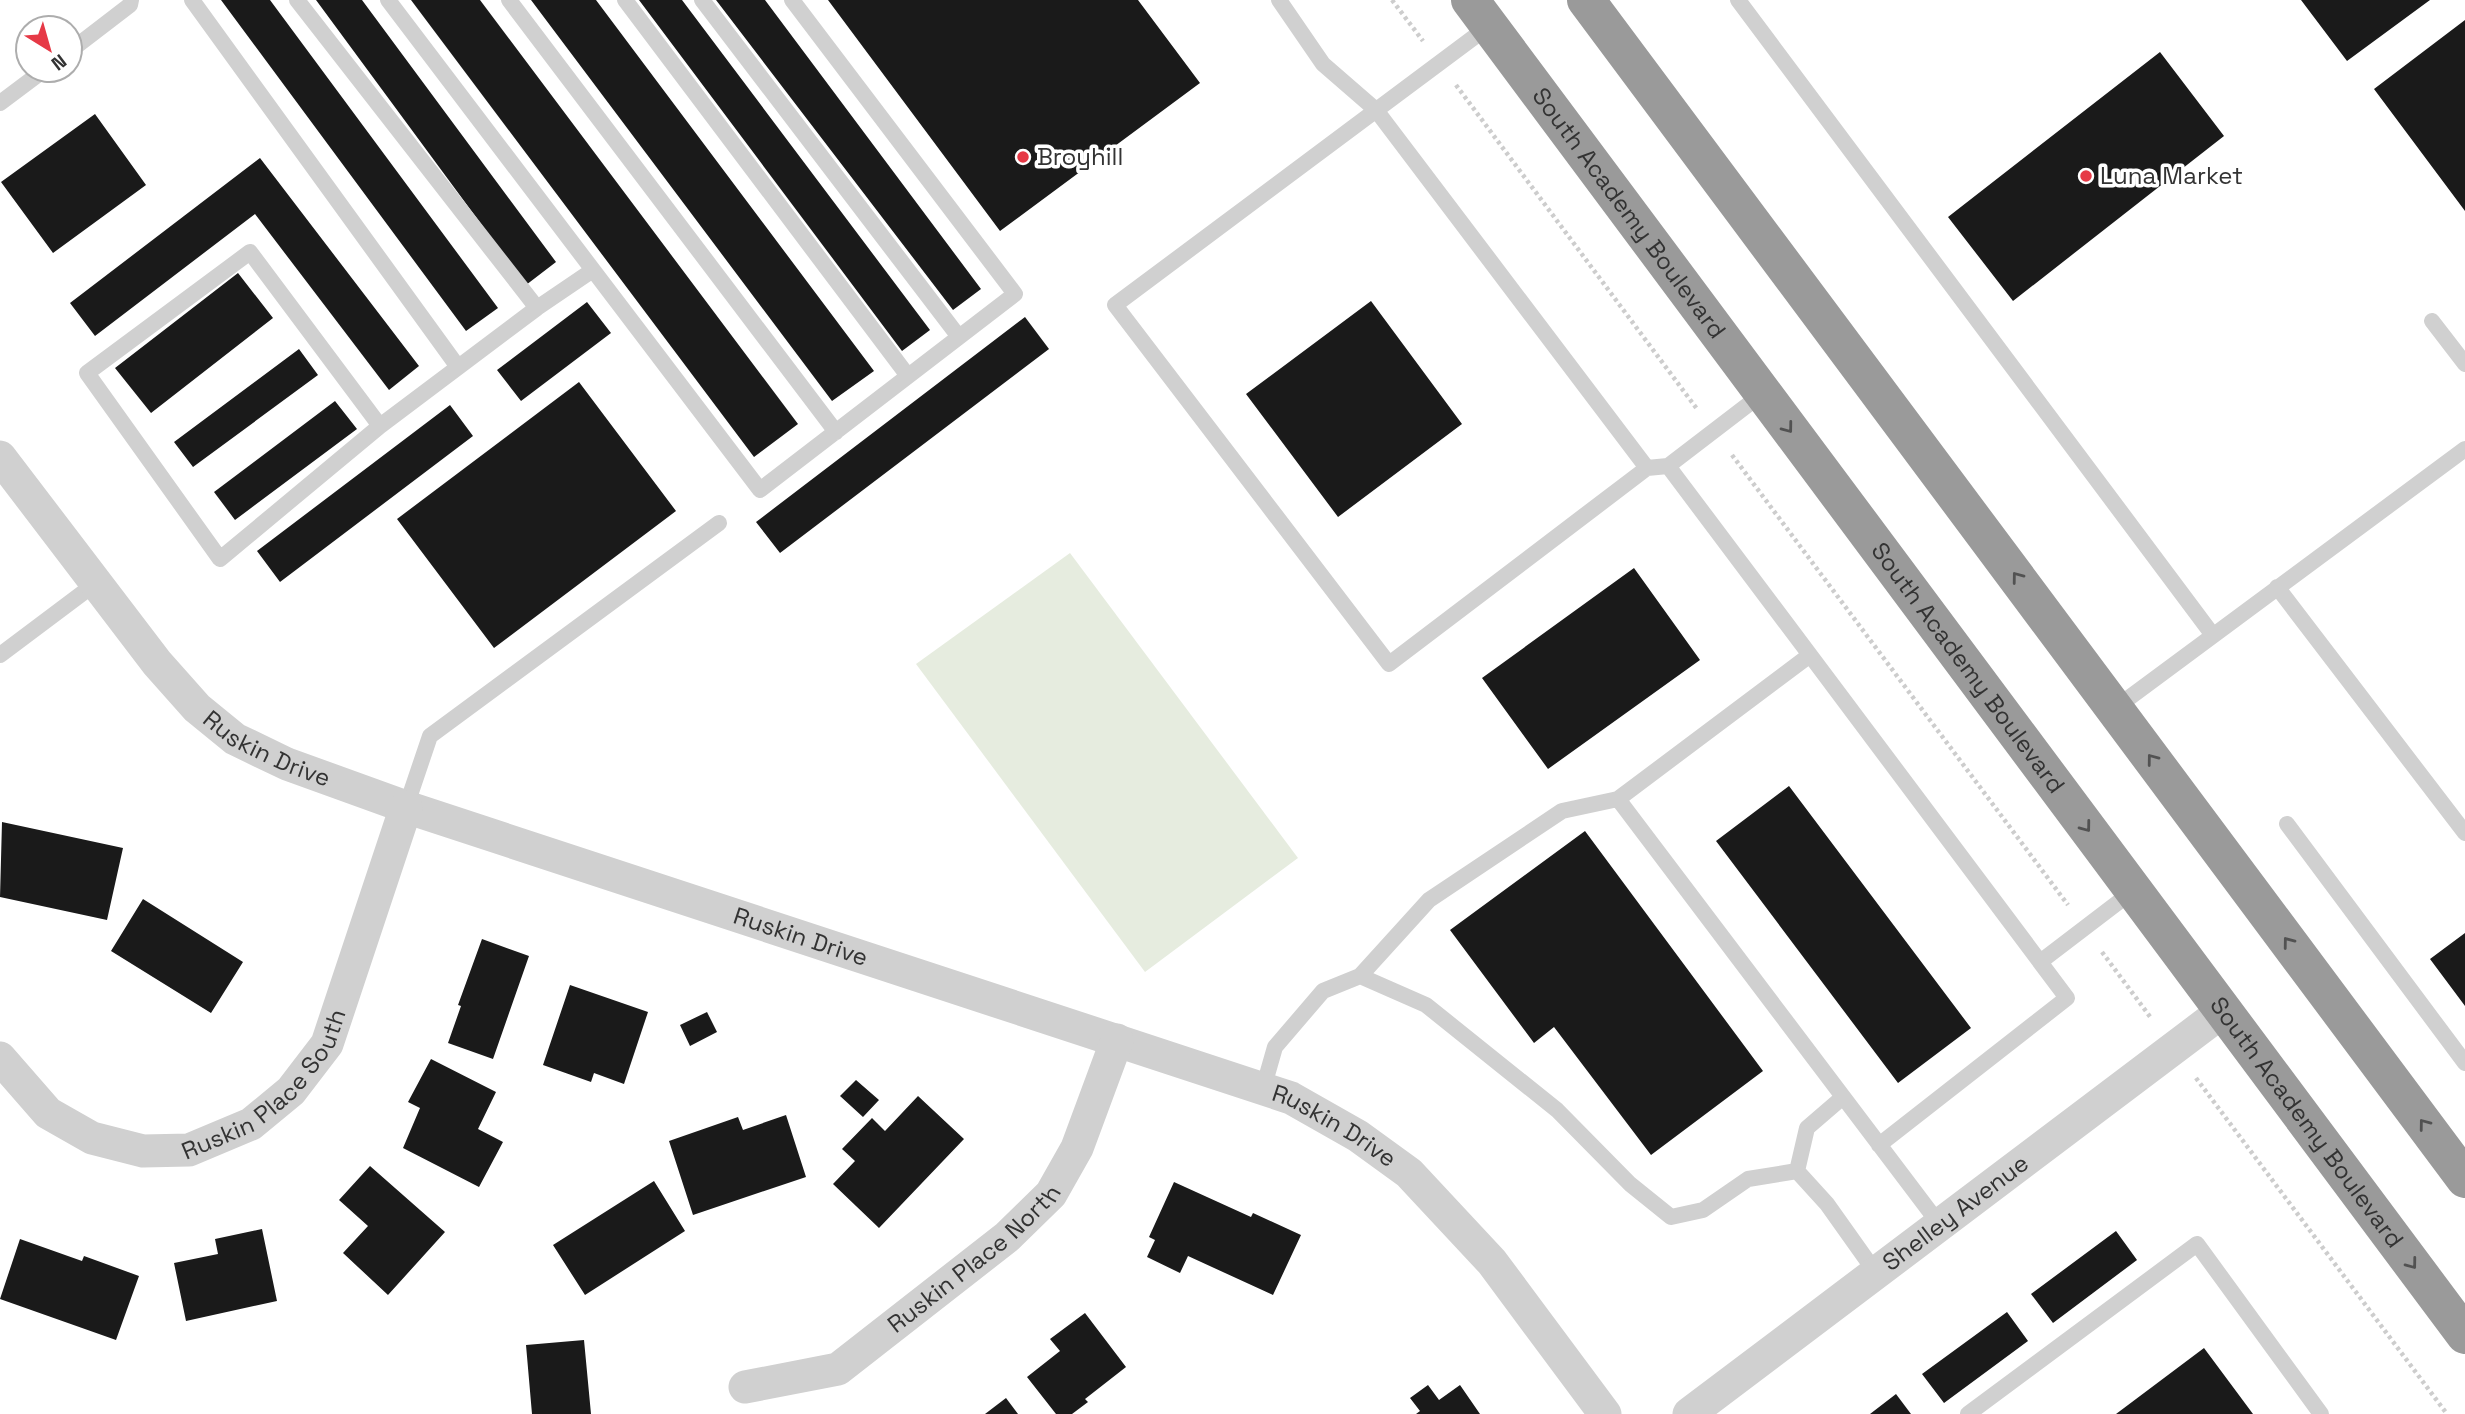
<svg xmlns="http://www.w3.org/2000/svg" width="2465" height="1414" font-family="'Space Grotesk',sans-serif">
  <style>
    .green { fill: #e6ecdf }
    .building { fill: #1a1a1a }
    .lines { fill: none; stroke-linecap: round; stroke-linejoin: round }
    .path { stroke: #cdcdcd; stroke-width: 4.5; stroke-dasharray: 3.5 3.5; stroke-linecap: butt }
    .lane { stroke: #d0d0d0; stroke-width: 16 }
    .street { stroke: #d0d0d0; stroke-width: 33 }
    .highway { stroke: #9a9a9a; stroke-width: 38 }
    .oneway { stroke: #525252 }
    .poi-dot { fill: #e63946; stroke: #fff; stroke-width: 2.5 }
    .labels { text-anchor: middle; stroke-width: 7; stroke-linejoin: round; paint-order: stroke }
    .poi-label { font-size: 24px; fill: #333; stroke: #fff; text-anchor: start }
    .street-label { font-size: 24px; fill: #333; stroke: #fff }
  </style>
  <rect width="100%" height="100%" fill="#fff"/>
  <!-- green -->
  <path class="green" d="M1070 553 1298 858 1145 972 916 664Z"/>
  <!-- building -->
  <path class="building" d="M221 0H270L498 308 466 331Z
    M316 0H362L556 262 526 285Z
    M411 0H480L798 424 754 457Z
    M531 0H596L874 371 832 401Z
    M639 0H682L930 330 902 351Z
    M716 0H765L981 289 953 310Z
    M828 0H1138L1200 83 1000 231Z
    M2301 0H2430L2347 61Z
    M2465 20V211L2374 89Z
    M2160 52 2224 136 2013 301 1948 217Z
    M95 114 146 185 53 253 1 182Z
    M260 158 419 366 389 390 255 214 95 336 70 303Z
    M238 273 273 318 151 413 115 368Z
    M1371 301 1462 424 1338 517 1246 394Z
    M587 302 611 333 521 401 497 370Z
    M1025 317 1049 349 780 553 756 522Z
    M299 349 318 375 193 467 174 442Z
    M579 382 676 511 494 648 397 519Z
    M335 401 357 429 235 520 214 492Z
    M450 405 473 436 280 582 257 551Z
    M1634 568 1700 660 1548 769 1482 678Z
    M1789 786 1971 1028 1898 1083 1716 841Z
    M2 822 123 848 107 920 0 897Z
    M1585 831 1763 1071 1651 1155 1554 1027 1534 1043 1450 930Z
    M143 899 243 962 211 1013 111 951Z
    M2465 933V1006L2430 959Z
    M482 939 529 956 493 1059 448 1043 461 1006 458 1005Z
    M570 985 648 1012 624 1084 594 1073 591 1082 543 1065Z
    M707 1012 717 1032 690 1046 680 1025Z
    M431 1059 496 1092 478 1129 503 1142 479 1187 403 1148 420 1108 408 1102Z
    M856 1080 879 1100 863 1117 840 1096Z
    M918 1096 964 1139 879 1228 833 1184 855 1161 842 1149 872 1118 885 1131Z
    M786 1115 806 1177 693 1215 669 1141 738 1117 743 1130Z
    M370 1166 445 1232 388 1295 343 1253 368 1226 339 1200Z
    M654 1181 685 1231 585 1295 553 1245Z
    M1174 1182 1251 1217 1253 1213 1301 1235 1273 1295 1188 1256 1180 1273 1147 1257 1155 1240 1149 1237Z
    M262 1229 277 1301 186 1321 174 1263 218 1254 215 1239Z
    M2116 1231 2137 1260 2053 1323 2031 1294Z
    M20 1239 82 1261 84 1256 139 1276 116 1340 0 1299Z
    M2007 1312 2028 1341 1944 1403 1922 1374Z
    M1085 1313 1126 1367 1085 1399 1088 1402 1072 1414H1056L1027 1377 1060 1351 1050 1339Z
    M584 1340 591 1414H532L526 1345Z
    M2204 1348 2253 1414H2116Z
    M1428 1385 1439 1400 1460 1385 1480 1414H1416L1420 1411 1410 1398Z
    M1896 1394 1911 1414H1870Z
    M1006 1398 1018 1414H985Z"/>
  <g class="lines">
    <!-- path -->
    <path class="path" d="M1392 0 1423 41
      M1456 85 1697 409
      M1732 455 2068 905
      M2102 952 2151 1018
      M2196 1078 2447 1414"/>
    <!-- lane -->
    <path class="lane" d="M192 0 458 367
      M297 0 537 308 380 426 220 559 87 373 250 252 380 426
      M388 0 760 490 1015 294 792 0
      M509 0 836 432
      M625 0 908 376
      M702 0 959 337
      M1279 0 1323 64 1376 110 1647 468
      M1738 0 2212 634
      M1489 26 1115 305 1389 664 1647 468 1668 466 1810 655
      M70 51 130 5 131 0
      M0 103 44 70
      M537 308 593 270
      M2432 321 2465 364
      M1668 466 1762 394
      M2277 587 2465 833
      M0 655 96 583
      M2114 709 2465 449
      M406 807 430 736 719 523
      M2287 824 2465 1063
      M2040 962 2133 891
      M1360 976 1429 900 1562 811 1618 799
      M1263 1089 1275 1047 1323 991 1360 976 1426 1005 1557 1110 1630 1184 1671 1217 1703 1210 1748 1179 1797 1171 1827 1204 1876 1273
      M1879 1145 2067 998 1810 655 1618 799 1940 1225
      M1797 1171 1807 1128 1843 1097
      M1968 1414 2197 1244 2321 1414"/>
    <!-- street -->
    <g class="street">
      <path id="s1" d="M0 457 157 663 197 708 235 739 287 764 406 807 1291 1098 1358 1136 1409 1173 1492 1262 1605 1414"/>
      <path id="s2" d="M0 1058 48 1113 92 1138 143 1151 189 1150 251 1124 291 1091 327 1044 406 807"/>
      <path id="s3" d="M745 1387 838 1369 1007 1237 1051 1194 1077 1148 1117 1040"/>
      <path id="s4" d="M1689 1414 2223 1011"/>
    </g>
    <!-- highway -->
    <g class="highway">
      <path id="s5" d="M1470 0 2465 1335"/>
      <path d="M1586 0 2465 1179"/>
    </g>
  </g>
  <!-- one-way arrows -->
  <defs><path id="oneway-chevron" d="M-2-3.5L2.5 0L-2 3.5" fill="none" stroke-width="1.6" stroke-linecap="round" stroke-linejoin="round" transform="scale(1.75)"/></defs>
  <g class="oneway">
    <use href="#oneway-chevron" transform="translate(1788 428) rotate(53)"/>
    <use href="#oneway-chevron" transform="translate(2017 577) rotate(-127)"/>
    <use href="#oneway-chevron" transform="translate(2152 759) rotate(-127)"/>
    <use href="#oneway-chevron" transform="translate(2086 827) rotate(53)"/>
    <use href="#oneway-chevron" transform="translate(2288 942) rotate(-127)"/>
    <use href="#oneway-chevron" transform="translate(2424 1124) rotate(-127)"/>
    <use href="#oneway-chevron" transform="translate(2412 1264) rotate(53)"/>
  </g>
  <!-- markers -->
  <g class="poi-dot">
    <circle cx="1023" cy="157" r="7"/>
    <circle cx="2086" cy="176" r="7"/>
  </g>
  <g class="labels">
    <!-- poi labels -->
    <g class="poi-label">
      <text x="1037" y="165">Broyhill</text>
      <text x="2100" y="184">Luna Market</text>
    </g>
    <!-- street labels -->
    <g class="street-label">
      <text dy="8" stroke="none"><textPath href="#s5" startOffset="266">South Academy Boulevard</textPath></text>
      <text dy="8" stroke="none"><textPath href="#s5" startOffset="833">South Academy Boulevard</textPath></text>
      <text dy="8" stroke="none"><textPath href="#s1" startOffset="401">Ruskin Drive</textPath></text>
      <text dy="8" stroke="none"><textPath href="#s1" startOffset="968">Ruskin Drive</textPath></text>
      <text dy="8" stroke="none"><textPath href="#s2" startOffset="326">Ruskin Place South</textPath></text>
      <text dy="8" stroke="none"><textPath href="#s5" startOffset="1400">South Academy Boulevard</textPath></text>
      <text dy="8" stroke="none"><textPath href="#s1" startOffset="1535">Ruskin Drive</textPath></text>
      <text dy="8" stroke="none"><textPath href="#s4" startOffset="334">Shelley Avenue</textPath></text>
      <text dy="8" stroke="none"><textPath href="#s3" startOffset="270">Ruskin Place North</textPath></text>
    </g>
  </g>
  <!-- north arrow -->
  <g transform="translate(49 49) rotate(143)"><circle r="33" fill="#ffffff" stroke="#adadad" stroke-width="2"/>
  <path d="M0-5L12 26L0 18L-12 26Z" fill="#e63946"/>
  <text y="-10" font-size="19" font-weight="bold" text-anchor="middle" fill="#333333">N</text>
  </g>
</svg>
